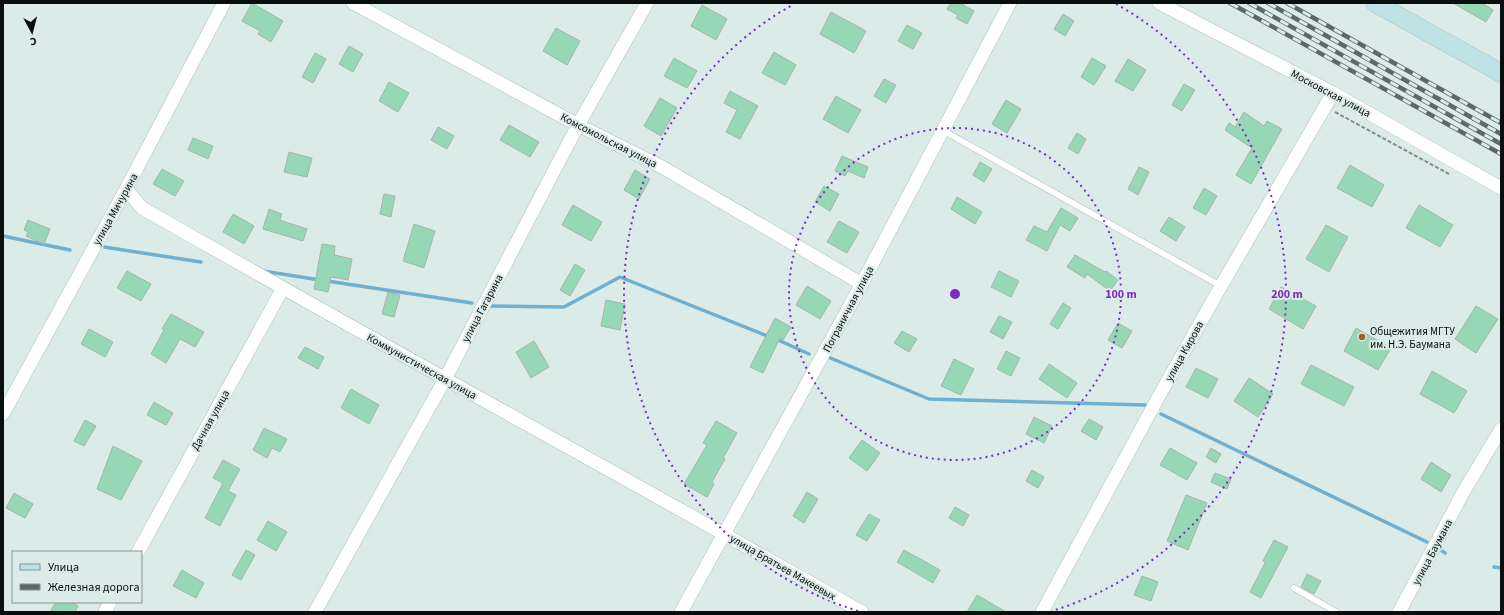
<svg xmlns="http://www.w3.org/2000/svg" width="1504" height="615" font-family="'Source Sans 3',sans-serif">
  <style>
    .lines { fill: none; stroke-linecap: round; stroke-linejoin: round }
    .stream { stroke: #6eb0d1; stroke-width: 3.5 }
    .building { fill: #96d8b5; stroke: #a6b4ac }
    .lane-casing { stroke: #afc0bd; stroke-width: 7 }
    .street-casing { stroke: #afc0bd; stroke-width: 14 }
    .secondary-casing { stroke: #afc0bd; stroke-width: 19 }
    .path { stroke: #828e8c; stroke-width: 2; stroke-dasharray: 4 2; stroke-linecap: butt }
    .lane { stroke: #fff; stroke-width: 6 }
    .street { stroke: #fff; stroke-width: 13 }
    .secondary { stroke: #bfe2e7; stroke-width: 18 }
    .rail-casing { stroke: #5e6866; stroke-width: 4.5 }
    .rail { stroke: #daebe8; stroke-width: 3; stroke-dasharray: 9; stroke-linecap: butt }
    .ring { fill: none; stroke: #7b2cbf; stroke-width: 2; stroke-dasharray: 2 4 }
    .poi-dot { fill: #9a641d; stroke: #daebe8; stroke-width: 1.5 }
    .labels { text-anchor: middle; stroke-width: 4; stroke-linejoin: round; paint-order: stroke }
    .street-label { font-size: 11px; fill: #090f0e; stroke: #daebe8 }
    .poi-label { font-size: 11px; fill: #090f0e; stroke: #daebe8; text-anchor: start }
    .centre { fill: #7b2cbf; stroke: #daebe8; stroke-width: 2 }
    .ring-label { font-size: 12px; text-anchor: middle; font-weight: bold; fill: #7b2cbf; stroke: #daebe8; stroke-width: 4; stroke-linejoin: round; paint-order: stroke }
  </style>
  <rect width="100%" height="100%" fill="#daebe8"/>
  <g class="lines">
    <!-- stream -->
    <path class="stream" d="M3 236 70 250
      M104 247 201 262
      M263 271 320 280
      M327 281 472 303
      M491 306 564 307 620 277 770 337
      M776 339 809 354
      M828 357 929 399 1145 405 1148 408
      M1161 414 1427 542
      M1442 551 1445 553
      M1494 567 1501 568"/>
  </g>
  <!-- building -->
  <path class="building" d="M252 3 283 21 271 42 258 34 260 31 242 21Z
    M951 3H960L974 11 967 24 956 18 958 15 947 9Z
    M1453 3H1482L1493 10 1486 22Z
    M702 5 727 19 716 40 691 26Z
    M831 12 866 31 854 53 820 34Z
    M1063 14 1074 21 1065 36 1054 29Z
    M907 25 922 33 913 49 898 41Z
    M556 28 580 41 567 65 543 51Z
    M349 46 363 54 353 72 339 64Z
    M774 52 796 65 785 85 762 73Z
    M315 53 326 59 313 83 302 77Z
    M674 58 697 71 687 88 664 76Z
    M1092 58 1106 66 1094 85 1081 77Z
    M1128 59 1146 70 1133 91 1115 81Z
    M884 79 896 85 886 103 874 96Z
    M389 82 409 93 398 112 379 101Z
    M1184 84 1195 90 1182 111 1172 105Z
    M730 91 758 106 740 139 726 132 737 110 724 103Z
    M836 96 861 110 848 133 823 119Z
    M660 98 677 108 661 136 644 126Z
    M1006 100 1021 109 1007 133 992 124Z
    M1244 112 1264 126 1267 121 1282 129 1251 184 1236 175 1252 148 1225 130 1229 123 1235 127Z
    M509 125 539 142 530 157 500 140Z
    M438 127 454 136 447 149 431 140Z
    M1077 133 1086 139 1078 154 1068 148Z
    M193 138 213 146 208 159 188 150Z
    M289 152 312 158 307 177 284 172Z
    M842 156 868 167 864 178 848 171 845 176 835 171Z
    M980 162 992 169 984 182 973 175Z
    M1350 165 1384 185 1372 207 1337 188Z
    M1139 167 1149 172 1138 195 1128 189Z
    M162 169 184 181 175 196 153 184Z
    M635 170 650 179 639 199 624 190Z
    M824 186 839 194 830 211 815 202Z
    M1204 188 1217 196 1206 215 1193 208Z
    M384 194 395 196 391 217 380 214Z
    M957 197 982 212 975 224 951 209Z
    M573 205 602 222 591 241 562 225Z
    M1419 205 1453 225 1440 247 1406 228Z
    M1061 208 1078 218 1070 231 1060 225 1047 251 1026 240 1034 226 1047 232Z
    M269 209 282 214 280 220 307 229 303 241 263 229Z
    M233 214 254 226 244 244 223 232Z
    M1169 217 1185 227 1176 241 1160 231Z
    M28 220 50 229 44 244 26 236 28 232 24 230Z
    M839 221 859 232 847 253 827 242Z
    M414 224 435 231 424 268 403 261Z
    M1326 225 1348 237 1329 272 1306 259Z
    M322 244 335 246 334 255 352 259 348 280 331 277 328 292 314 289Z
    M1075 255 1105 272 1106 271 1118 280 1110 291 1087 274 1085 278 1067 267Z
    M575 264 585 270 570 296 560 290Z
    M127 271 151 284 141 301 117 288Z
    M999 271 1019 281 1011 297 991 287Z
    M807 286 831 301 820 319 796 305Z
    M1281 287 1316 306 1303 329 1269 309Z
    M388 292 400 295 394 317 382 314Z
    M606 300 625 304 620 330 601 326Z
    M1063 303 1071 308 1058 329 1050 324Z
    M1476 306 1498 319 1476 353 1455 339Z
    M171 314 204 332 195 347 180 339 166 363 151 354 164 330 162 329Z
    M999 316 1012 322 1003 339 990 332Z
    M775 318 791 327 783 340 780 338 763 373 750 367Z
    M1118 323 1132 331 1122 348 1108 340Z
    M1356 328 1391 348 1378 370 1344 351Z
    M89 329 113 342 105 357 81 344Z
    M902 331 917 339 909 352 894 343Z
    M534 341 549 367 531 378 516 352Z
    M305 347 324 357 318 369 298 358Z
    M1006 351 1020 358 1011 376 997 369Z
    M954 359 974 369 961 395 941 386Z
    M1049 364 1077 383 1067 398 1039 379Z
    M1311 365 1354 387 1344 406 1301 384Z
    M1196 368 1218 379 1208 398 1186 387Z
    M1432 371 1467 391 1454 413 1420 394Z
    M1249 378 1273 394 1258 417 1234 401Z
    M351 389 379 405 369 424 341 408Z
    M154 402 173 413 166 425 147 415Z
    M1034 417 1052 426 1044 443 1026 434Z
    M1089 419 1103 427 1096 440 1081 431Z
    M85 420 96 426 84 446 74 441Z
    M716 421 737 433 723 458 725 459 712 482 714 484 707 497 684 484 707 445 703 443Z
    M264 428 287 439 280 452 272 448 267 458 253 450Z
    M862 440 880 453 867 471 849 458Z
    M113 446 142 461 121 500 97 489Z
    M1170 448 1197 463 1187 480 1160 465Z
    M1211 448 1221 454 1216 463 1206 457Z
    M223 460 240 469 228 491 236 495 220 526 205 518 223 483 213 478Z
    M1431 462 1451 475 1441 492 1421 479Z
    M1032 470 1044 477 1038 488 1026 481Z
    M1215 473 1231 479 1227 489 1211 482Z
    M807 492 818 499 804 523 793 516Z
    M14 493 33 504 25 518 6 508Z
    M1186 495 1207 503 1188 550 1167 541Z
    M955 507 969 515 963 526 949 518Z
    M869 514 880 520 867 541 856 535Z
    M268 521 287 532 276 551 257 540Z
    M1274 540 1288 547 1261 598 1250 592 1265 563 1263 561Z
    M246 550 255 555 241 580 232 575Z
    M904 550 940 570 933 583 897 562Z
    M182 570 204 583 196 598 173 586Z
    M1307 574 1321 581 1314 594 1301 587Z
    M1142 576 1158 582 1151 601 1134 595Z
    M977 595 1006 612H967Z
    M56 602H72L78 606 75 612H50Z"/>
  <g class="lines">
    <!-- lane casing -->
    <g class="lane-casing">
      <path id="lane" d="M942 130 1221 286
        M1294 588 1336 612"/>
    </g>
    <!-- street casing -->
    <g class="street-casing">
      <path id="street" d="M353 3 578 125 662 167 862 284
        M1159 3 1333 93 1501 188
        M126 189 142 208C381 345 623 476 862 612
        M3 414 126 189 224 3
        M138 552 283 288
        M105 612 110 602
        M315 612 445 379 578 125 647 3
        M681 612 858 291 1010 3
        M1042 612 1159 396 1221 286 1333 93
        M1399 612 1464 491 1501 429"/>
    </g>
    <!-- secondary casing -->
    <g class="secondary-casing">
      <path id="secondary" d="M1375 3 1501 73"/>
    </g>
    <!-- path -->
    <path class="path" d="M1335 112 1449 174"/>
    <!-- lane -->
    <use href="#lane" class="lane"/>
    <!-- street -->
    <use href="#street" class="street"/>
    <!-- secondary -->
    <use href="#secondary" class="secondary"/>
    <!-- rail casing -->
    <g class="rail-casing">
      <path id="rail" d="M1230 3 1501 154
        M1249 3 1501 144
        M1268 3 1501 134
        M1287 3 1501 123"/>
    </g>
    <!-- rail -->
    <use href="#rail" class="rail"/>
  </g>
  <!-- distance rings -->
  <g class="ring">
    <circle cx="955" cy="294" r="166"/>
    <path d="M858 611A332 332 0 0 1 794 4M1116 4A332 332 0 0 1 1052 611"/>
  </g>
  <!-- markers -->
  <circle class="poi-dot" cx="1362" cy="337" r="4"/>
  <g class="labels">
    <!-- street labels -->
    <g class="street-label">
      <text transform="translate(1331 93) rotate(28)" y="4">Московская улица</text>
      <text transform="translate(609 140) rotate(27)" y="4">Комсомольская улица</text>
      <text transform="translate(115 209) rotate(-61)" y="4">улица Мичурина</text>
      <text transform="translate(482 308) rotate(-62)" y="4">улица Гагарина</text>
      <text transform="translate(848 309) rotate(-62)" y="4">Пограничная улица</text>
      <text transform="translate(1184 351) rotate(-61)" y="4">улица Кирова</text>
      <text transform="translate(422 366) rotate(29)" y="4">Коммунистическая улица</text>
      <text transform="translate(210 420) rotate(-61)" y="4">Дачная улица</text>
      <text transform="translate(1432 552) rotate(-62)" y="4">улица Баумана</text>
      <text transform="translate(783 567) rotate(30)" y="4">улица Братьев Макеевых</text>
    </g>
    <!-- poi labels -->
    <g class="poi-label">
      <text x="1370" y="335">Общежития МГТУ<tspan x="1370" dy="13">им. Н.Э. Баумана</tspan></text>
    </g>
  </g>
  <circle cx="955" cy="294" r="6" class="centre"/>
  <g class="ring-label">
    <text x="1121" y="298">100 m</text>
    <text x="1287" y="298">200 m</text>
  </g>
  <!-- border -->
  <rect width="1504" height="615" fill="none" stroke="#090f0e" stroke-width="8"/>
  <!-- legend -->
  <rect x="12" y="551" width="130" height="52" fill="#daebe8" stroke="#869391"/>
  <rect x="20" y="564" width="20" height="6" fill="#bfe2e7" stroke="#869391"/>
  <text x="48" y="571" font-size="12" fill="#090f0e">Улица</text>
  <rect x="20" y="584" width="20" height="6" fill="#5e6866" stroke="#869391"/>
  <text x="48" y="591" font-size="12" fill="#090f0e">Железная дорога</text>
  <!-- north arrow -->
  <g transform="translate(32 32) rotate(173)" stroke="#daebe8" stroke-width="3" paint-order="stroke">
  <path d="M0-3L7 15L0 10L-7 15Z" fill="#090f0e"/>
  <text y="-6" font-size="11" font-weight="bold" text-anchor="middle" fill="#090f0e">С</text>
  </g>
</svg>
